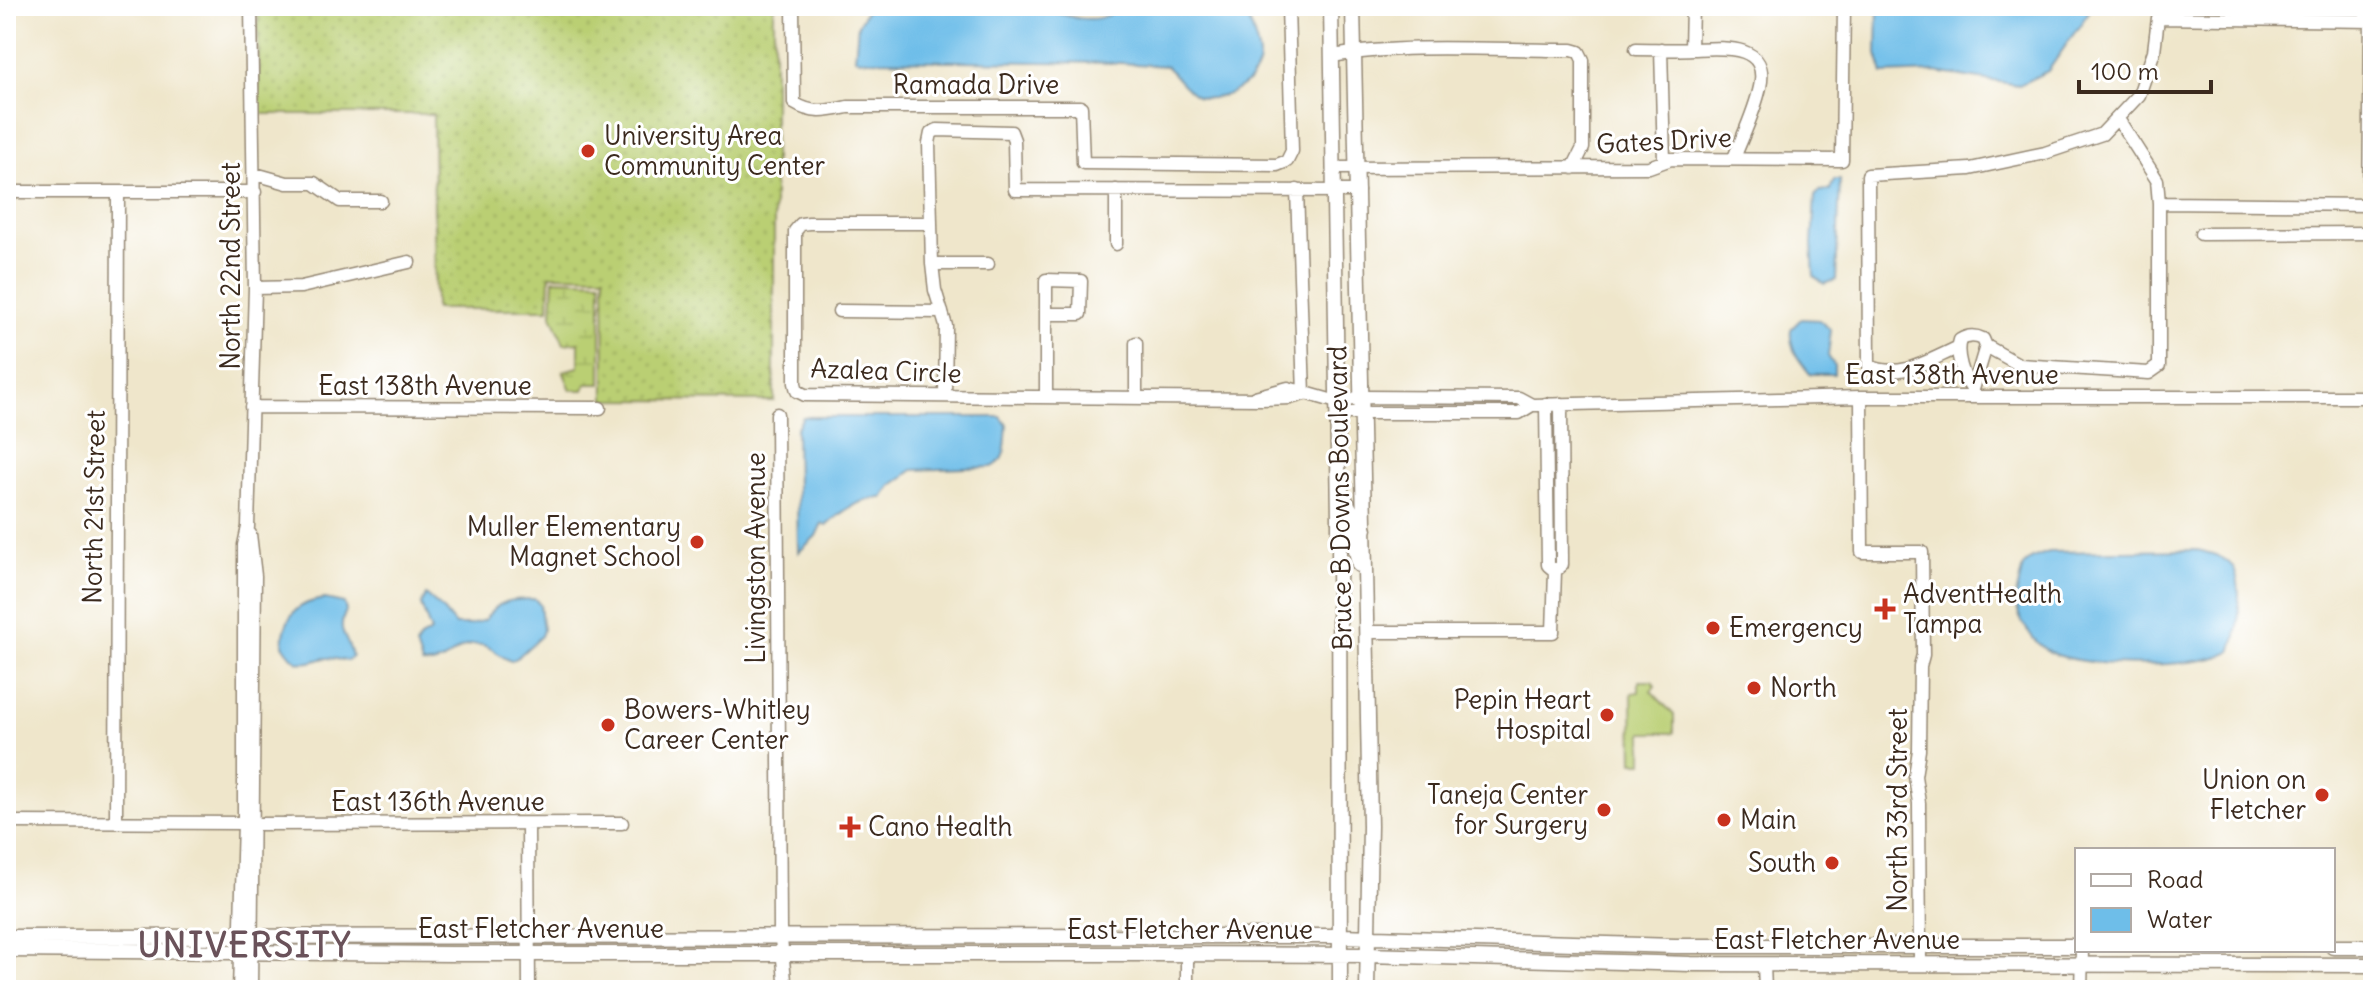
<svg xmlns="http://www.w3.org/2000/svg" width="2379" height="996" font-family="Delius,sans-serif">
  <style>
    .grass { fill: url(#grass-dots); stroke: #7a7c48; stroke-width: 2 }
    .wetland { fill: url(#wetland-marsh); stroke: #7a7c48; stroke-width: 2 }
    .garden { fill: #bacf73; stroke: #7a7c48; stroke-width: 2 }
    .water { fill: #6ebee9; stroke: #547484; stroke-width: 2 }
    .lines { fill: none; stroke-linecap: round; stroke-linejoin: round }
    .minor-casing { stroke: #958874; stroke-width: 15 }
    .major-casing { stroke: #958874; stroke-width: 17 }
    .minor { stroke: #fff; stroke-width: 12 }
    .major { stroke: #fff; stroke-width: 14 }
    .poi-dot { fill: #c8321e; stroke: #fff; stroke-width: 3 }
    .labels { text-anchor: middle; stroke-width: 6; stroke-linejoin: round; paint-order: stroke }
    .street-label { font-size: 26px; fill: #3b2a1e; stroke: #fff }
    .poi-label { font-size: 26px; fill: #3b2a1e; stroke: #fff; text-anchor: start }
    .district-label { font-size: 34px; font-weight: bold; letter-spacing: 2px; fill: #6a525a; stroke: #fff }
  </style>
  <defs>
    <pattern id="grass-dots" width="8" height="8" patternUnits="userSpaceOnUse" patternTransform="scale(2)"><rect width="8" height="8" fill="#bacf73"/><path d="M2 2h.1M6 6h.1" fill="none" stroke="#a1b263" stroke-width="1.8" stroke-linecap="round"/></pattern>
    <pattern id="wetland-marsh" width="20" height="14" patternUnits="userSpaceOnUse" patternTransform="scale(2)"><rect width="20" height="14" fill="#bacf73"/><path d="M1 5h8M5 5V1M11 12h8M15 12V8" fill="none" stroke="#a1b263"/></pattern>
  </defs>
  <rect width="100%" height="100%" fill="#fff"/>
  <filter id="ink" filterUnits="userSpaceOnUse"><feTurbulence type="fractalNoise" baseFrequency=".0125" numOctaves="2"/><feDisplacementMap in="SourceGraphic" scale="16" xChannelSelector="R" yChannelSelector="G"/><feConvolveMatrix kernelMatrix="1 2 1 2 8 2 1 2 1" color-interpolation-filters="sRGB"/></filter>
  <filter id="wash" filterUnits="userSpaceOnUse"><feTurbulence type="fractalNoise" baseFrequency=".006" numOctaves="4" result="noise"/><feDisplacementMap in="SourceGraphic" scale="32" xChannelSelector="R" yChannelSelector="G"/><feGaussianBlur stdDeviation="1.8" result="paint"/><feColorMatrix in="noise" values="0 0 0 0 0 0 0 0 0 0 0 0 0 0 0 0 0 1.4 0 .05"/><feComposite in="paint" operator="in"/></filter>
  <g filter="url(#wash)">
    <rect width="100%" height="100%" fill="#efe6cb"/>
    <!-- grass -->
    <path class="grass" d="M258 6H774V401L605 400 604 276 550 275 549 309H435L433 114H259Z"/>
    <!-- wetland -->
    <path class="wetland" d="M554 279 601 281V384H586L584 390H571L563 371 579 367V342L564 344 552 315Z"/>
    <!-- garden -->
    <path class="garden" d="M1639 681H1652L1655 686 1651 691 1674 715V733H1643V762H1633L1632 693 1639 692Z"/>
    <!-- water -->
    <path class="water" d="M869 6H1039C1063 16 1101 29 1119 6H1244C1248 20 1260 47 1259 59 1258 84 1220 105 1197 96 1186 91 1176 75 1166 66L1121 63 868 60 855 58 858 25Z
      M1878 6H2093L2048 71 2019 85 1935 72 1883 74 1877 54Z
      M1834 180H1840L1836 280 1824 284 1814 276 1812 244 1815 196 1820 191 1830 190Z
      M1801 319 1819 320 1831 330 1828 356 1834 365V374H1810C1798 359 1789 348 1791 329Z
      M803 417H1001L1007 425C1005 441 1008 460 992 467L913 470 891 486 883 498C861 497 842 511 826 526L822 523 816 536 798 553 796 429Z
      M2197 550C2233 558 2239 566 2239 602 2239 621 2238 635 2231 652 2196 669 2084 669 2050 652 2035 645 2017 619 2016 602 2015 595 2019 586 2020 578 2021 577 2022 568 2023 567 2028 558 2040 555 2049 552Z
      M426 595 442 609 455 625H470L485 620C498 599 513 599 535 599L540 605 543 630 541 636 517 658 511 661C500 657 493 647 482 645 454 640 453 667 422 664L416 646 420 638 431 632 421 605Z
      M325 599 344 603 346 611C335 633 349 637 352 657L347 661C339 660 329 656 321 659 300 666 295 664 283 645 284 617 296 602 325 599Z"/>
  </g>
  <g filter="url(#ink)">
    <g class="lines">
      <!-- minor casing -->
      <g class="minor-casing">
        <path id="minor" d="M793 6 794 103C813 115 828 111 848 107H1081L1083 163 1277 165 1287 161 1292 151 1288 6
          M1636 49C1655 49 1674 50 1693 49 1720 48 1770 42 1760 87 1755 111 1743 135 1734 158
          M1661 49 1664 160
          M1691 49 1692 6
          M1332 56C1405 43 1496 50 1572 50L1579 52 1583 60V148L1573 168
          M2118 119 2157 180 2159 203
          M1334 168 1649 167 1671 159 1842 160 1844 6
          M255 174 287 183H314L340 201H381
          M1116 190V244
          M1297 190 1304 394
          M6 192H255
          M930 223H809L801 224 795 231V383L797 391 805 395 1262 399 1290 398 1304 394
          M2201 234 2373 233
          M932 264H988
          M255 288 301 287 409 262
          M839 311 942 312
          M1046 314V280L1081 281 1080 314H1046V397
          M1136 343V397
          M1986 346 2020 365 2149 373 2159 366V203L2369 205 2371 21
          M1957 348C1929 360 1901 380 1869 366L1868 175 1970 169 2045 153 2102 134 2139 95 2154 51 2158 18 2373 21
          M945 395 946 326 935 290 932 264 929 143 931 133 937 130 1011 132 1014 140 1015 190 1358 191
          M1971 396 1986 346 1983 339C1975 335 1968 335 1960 340 1955 354 1963 377 1972 389
          M1255 397 1288 388 1337 402 1363 397 1519 398 1532 405 1861 397H2373
          M1861 397 1862 552H1922L1923 655 1920 666 1919 750 1915 776 1919 803 1920 964
          M1546 404 1548 565 1555 571 1562 565 1561 404
          M251 407 600 408
          M1337 413H1519L1532 405
          M777 414 780 929 786 990
          M250 534 255 576 251 990
          M1367 632H1553L1555 571
          M6 822 244 823
          M116 822 118 192
          M255 824 622 823
          M528 824 529 990
          M1764 964 1765 990
          M239 990 244 823V545L248 527 255 288 251 6
          M1187 990V954
          M2081 990 2082 950"/>
      </g>
      <!-- major casing -->
      <g class="major-casing">
        <path id="major" d="M1331 6 1339 519 1340 990
          M1353 6 1367 664 1370 826 1367 990
          M1342 493 1354 517 1365 529
          M1339 519C1354 531 1355 546 1359 565
          M6 937 1341 936 1675 946H2077
          M2333 947H2373
          M6 950 451 954H1152L1367 955 1691 964 2373 965"/>
      </g>
      <!-- minor -->
      <use href="#minor" class="minor"/>
      <!-- major -->
      <use href="#major" class="major"/>
    </g>
  </g>
  <!-- markers -->
  <g class="poi-dot">
    <circle cx="588" cy="151" r="8"/>
    <circle cx="697" cy="542" r="8"/>
    <path d="M1881 597h8v8h8v8h-8v8h-8v-8h-8v-8h8z"/>
    <circle cx="1713" cy="628" r="8"/>
    <circle cx="1754" cy="688" r="8"/>
    <circle cx="1607" cy="715" r="8"/>
    <circle cx="608" cy="725" r="8"/>
    <circle cx="2322" cy="795" r="8"/>
    <circle cx="1604" cy="810" r="8"/>
    <circle cx="1724" cy="820" r="8"/>
    <path d="M846 815h8v8h8v8h-8v8h-8v-8h-8v-8h8z"/>
    <circle cx="1832" cy="863" r="8"/>
  </g>
  <g class="labels">
    <!-- street labels -->
    <g class="street-label">
      <text x="976" y="94">Ramada Drive</text>
      <text transform="translate(1664 141) rotate(-3)" y="9">Gates Drive</text>
      <text transform="translate(231 266) rotate(-90)" y="9">North 22nd Street</text>
      <text transform="translate(886 371) rotate(2)" y="9">Azalea Circle</text>
      <text x="1952" y="384">East 138th Avenue</text>
      <text x="425" y="395">East 138th Avenue</text>
      <text transform="translate(1340 498) rotate(-91)" y="9">Bruce B Downs Boulevard</text>
      <text transform="translate(94 507) rotate(-89)" y="9">North 21st Street</text>
      <text transform="translate(756 558) rotate(-90)" y="9">Livingston Avenue</text>
      <text x="438" y="811">East 136th Avenue</text>
      <text transform="translate(1898 810) rotate(-90)" y="9">North 33rd Street</text>
      <text x="541" y="938">East Fletcher Avenue</text>
      <text x="1190" y="939">East Fletcher Avenue</text>
      <text x="1837" y="949">East Fletcher Avenue</text>
    </g>
    <!-- poi labels -->
    <g class="poi-label">
      <text x="604" y="145">University Area<tspan x="604" dy="30">Community Center</tspan></text>
      <text x="681" y="536" text-anchor="end">Muller Elementary<tspan x="681" dy="30">Magnet School</tspan></text>
      <text x="1903" y="603">AdventHealth<tspan x="1903" dy="30">Tampa</tspan></text>
      <text x="1729" y="637">Emergency</text>
      <text x="1770" y="697">North</text>
      <text x="1591" y="709" text-anchor="end">Pepin Heart<tspan x="1591" dy="30">Hospital</tspan></text>
      <text x="624" y="719">Bowers-Whitley<tspan x="624" dy="30">Career Center</tspan></text>
      <text x="2306" y="789" text-anchor="end">Union on<tspan x="2306" dy="30">Fletcher</tspan></text>
      <text x="1588" y="804" text-anchor="end">Taneja Center<tspan x="1588" dy="30">for Surgery</tspan></text>
      <text x="1740" y="829">Main</text>
      <text x="868" y="836">Cano Health</text>
      <text x="1816" y="872" text-anchor="end">South</text>
    </g>
    <!-- district labels -->
    <g class="district-label">
      <text x="245" y="957">UNIVERSITY</text>
    </g>
  </g>
  <!-- margin -->
  <rect width="2379" height="996" fill="none" stroke="#fff" stroke-width="32"/>
  <!-- legend -->
  <rect x="2075" y="848" width="260" height="104" fill="#ffffff" stroke="#b1aaa5" stroke-width="2"/>
  <rect x="2091" y="874" width="40" height="12" fill="#ffffff" stroke="#b1aaa5" stroke-width="2"/>
  <text x="2147" y="888" font-size="24" fill="#3b2a1e">Road</text>
  <rect x="2091" y="908" width="40" height="24" fill="#6ebee9" stroke="#b1aaa5" stroke-width="2"/>
  <text x="2147" y="928" font-size="24" fill="#3b2a1e">Water</text>
  <!-- scale -->
  <path d="M2079 80v12h132v-12" fill="none" stroke="#3b2a1e" stroke-width="4"/>
  <text x="2091" y="80" font-size="24" fill="#3b2a1e" stroke="#ffffff" stroke-width="6" paint-order="stroke">100 m</text>
</svg>
